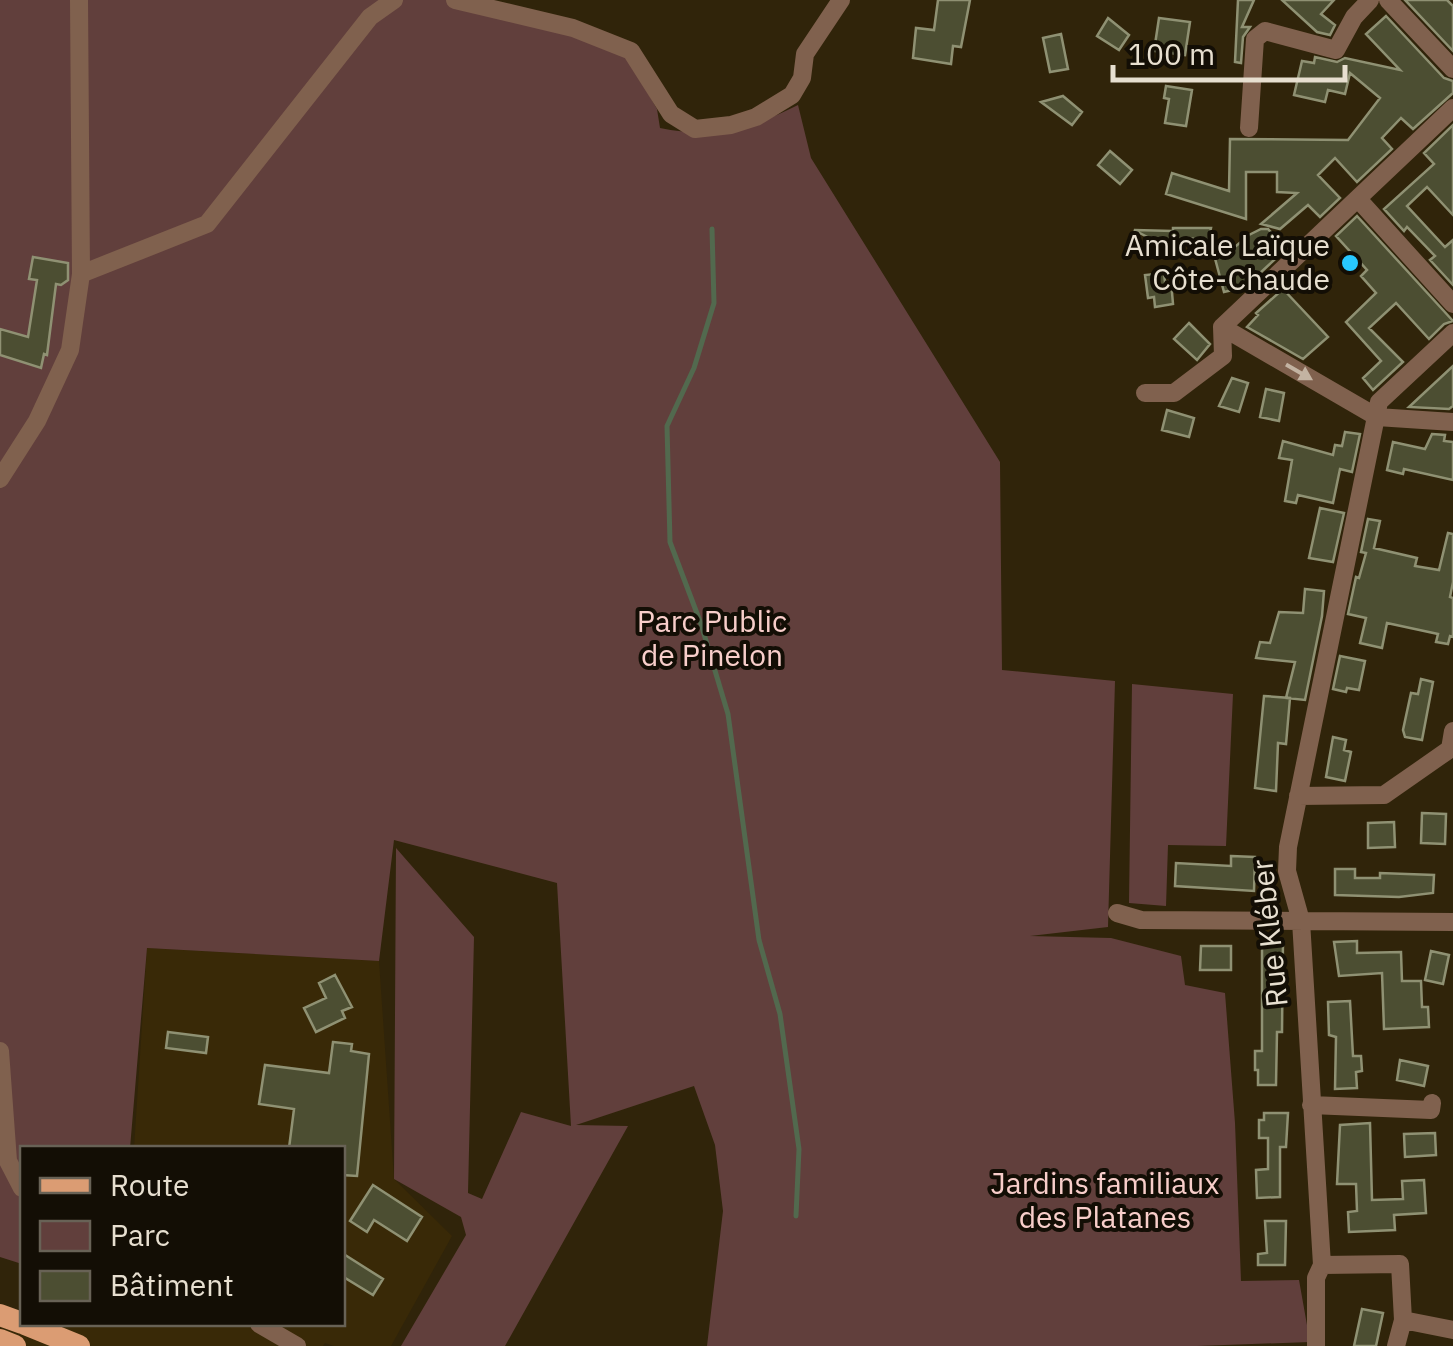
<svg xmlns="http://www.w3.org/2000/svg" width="1453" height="1346" font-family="'IBM Plex Sans',sans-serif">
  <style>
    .built { fill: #392907 }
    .green { fill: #613f3c }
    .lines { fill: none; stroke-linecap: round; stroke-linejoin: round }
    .stream { stroke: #52694e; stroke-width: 5 }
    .building { fill: #4c4e32; stroke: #8f9173; stroke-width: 2.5 }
    .minor { stroke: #80614e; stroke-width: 18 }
    .major { stroke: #db9c73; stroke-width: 22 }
    .oneway { fill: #c3b3a2 }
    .poi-dot { fill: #28c8ff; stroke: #130e05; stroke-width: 4 }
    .labels { text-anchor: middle; stroke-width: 8; stroke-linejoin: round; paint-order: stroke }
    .poi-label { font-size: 30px; fill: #e7dfd0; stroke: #130e05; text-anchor: end }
    .park-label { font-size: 30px; fill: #f8ceca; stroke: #130e05 }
    .street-label { font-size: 30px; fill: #e7dfd0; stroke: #130e05 }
  </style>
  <rect width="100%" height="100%" fill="#30240a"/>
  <!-- built -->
  <path class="built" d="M147 948 379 961 394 1179 452 1236 391 1346H334L325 1343 323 1346H0V1318L22 1324H342V1148H134Z"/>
  <!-- green -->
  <path class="green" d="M0 0H492L626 55 657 109 660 128C712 139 750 129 798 105L811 158 1000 462 1002 670 1115 681 1108 927 1030 936 1111 938 1181 956 1185 985 1225 993 1235 1123 1241 1281 1299 1280 1310 1342 1197 1346H707L723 1211 715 1145 694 1086 576 1125 628 1126 505 1346H401L466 1235 461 1217 394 1179 396 848 474 937 468 1193 482 1199 521 1112 571 1126 557 883 394 840 379 961 147 948 130 1148H22V1264L0 1257Z
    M1132 684 1233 694 1226 846 1168 845 1166 906 1129 903Z"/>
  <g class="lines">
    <!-- stream -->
    <path class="stream" d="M712 229 714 303 694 368 667 426 670 542 701 624 728 714 759 940 780 1014 799 1149 796 1216"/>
  </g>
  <!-- building -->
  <path class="building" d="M938 0H970L961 47 953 46 951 64 913 58 916 28 934 30Z
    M1238 0H1254L1242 27H1250L1243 37 1241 63 1235 62Z
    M1282 0H1334L1321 14 1335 25 1330 35 1317 32Z
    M1405 0H1447L1453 6V51Z
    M1386 16 1444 78 1453 81V93L1413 129 1401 118 1382 138 1392 149 1357 182 1335 158 1318 175 1340 198 1320 217 1308 205 1280 229 1261 224 1297 193 1277 192V172H1246V219L1166 194 1172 173 1229 191 1230 139 1348 140 1380 98 1350 73 1345 94 1328 90 1325 102 1294 95 1302 61 1314 63 1315 57 1337 62 1345 58 1400 70 1366 34Z
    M1108 18 1129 35 1119 50 1097 36Z
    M1159 18 1190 22 1185 55 1154 51Z
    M1061 34 1068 69 1050 72 1043 38Z
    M1166 86 1192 90 1186 126 1165 123 1169 99 1164 98Z
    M1063 96 1082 112 1072 125 1041 102Z
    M1453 125V215L1427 187 1407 206 1445 247 1453 240V285L1430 260 1435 256 1407 227 1404 231 1384 209 1434 164 1424 153Z
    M1110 151 1132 170 1120 184 1098 165Z
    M1357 216 1453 321 1444 324 1429 339 1396 303 1369 328 1403 362 1373 390 1363 378 1381 361 1346 322 1376 293 1361 276 1367 270 1336 236Z
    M1173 228H1211L1208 241 1189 238V245L1157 242 1134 230 1173 231Z
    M1261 229H1268L1286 249 1245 287 1224 292 1213 251 1225 246 1229 252 1249 235Z
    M33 257 68 263V280L61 285 56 284 47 355 44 354 41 368 0 355V329L28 337 37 280 29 279Z
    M1164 273 1165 282 1171 281 1173 304 1155 307 1154 297 1148 298 1145 275Z
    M1283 289 1328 337 1303 359 1247 327 1258 315 1256 313Z
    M1189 323 1210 344 1197 360 1174 339Z
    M1453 366V406L1449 409 1409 407Z
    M1232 378 1248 383 1239 412 1219 406Z
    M1266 389 1284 393 1279 421 1260 417Z
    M1167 410 1194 418 1189 437 1162 430Z
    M1345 432 1360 434 1352 472 1340 469 1333 503 1298 495 1296 503 1285 501 1292 460 1279 458 1283 441 1333 455 1335 445 1342 446Z
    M1432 434 1445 435 1444 441 1453 442V480L1404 469 1403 474 1387 470 1393 442 1425 449Z
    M1320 508 1344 513 1333 562 1309 558Z
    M1368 519 1380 521 1374 548 1417 558 1415 566 1439 570 1448 533 1453 534V582L1450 597 1453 598V637L1450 636 1448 644 1436 642 1438 634 1387 623 1382 648 1360 643 1366 618 1348 614 1356 577 1359 578 1366 553 1361 552Z
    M1305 589 1324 591 1322 616 1305 700 1286 698 1295 662 1256 658 1260 642 1270 643 1279 612 1303 613Z
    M1340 656 1365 661 1359 690 1347 688 1346 692 1333 689Z
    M1421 679 1433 682 1422 740 1405 737 1403 730 1411 693 1418 694Z
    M1264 696 1290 698 1286 744 1278 743 1276 791 1255 788Z
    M1333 737 1346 740 1344 750 1351 752 1345 781 1326 777Z
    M1422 813 1446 814 1445 844 1421 843Z
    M1394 822 1395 847 1368 848V823Z
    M1231 856 1255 857 1254 891 1175 886 1176 863 1231 866Z
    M1335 869H1355V878H1380V873L1434 875 1433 893 1399 897 1335 895Z
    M1262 940H1283L1282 1032H1277L1276 1085H1258V1070H1255V1051H1262Z
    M1357 941V953L1401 952 1402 981H1421L1422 1007H1428L1429 1027 1384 1029 1382 973 1339 976 1334 942Z
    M1201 946H1231V970H1200Z
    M1431 951 1449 955 1443 984 1425 980Z
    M335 975 352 1007 342 1011 345 1018 316 1032 304 1008 326 998 319 983Z
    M1350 1001 1353 1056H1361L1362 1071 1356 1072 1357 1088 1335 1089 1336 1037 1329 1035 1328 1002Z
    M168 1032 208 1037 206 1053 166 1048Z
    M333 1042 352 1044 351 1051 369 1054 357 1176 342 1175V1148H289L294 1109 259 1104 265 1065 329 1073Z
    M1400 1060 1428 1066 1424 1086 1397 1080Z
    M1264 1113H1288L1286 1147H1280V1197L1257 1198 1256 1170 1268 1169V1138H1259V1120H1264Z
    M1370 1123 1372 1200 1403 1199 1402 1181 1424 1180 1426 1213 1394 1215 1395 1230 1349 1232 1348 1212 1357 1211 1356 1184H1337L1340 1125Z
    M1435 1133 1436 1155 1405 1157 1404 1134Z
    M373 1185 422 1217 407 1241 374 1220 367 1232 350 1221Z
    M1265 1221H1286L1285 1265H1258V1254L1267 1253Z
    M342 1253 383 1279 373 1295 342 1276Z
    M1362 1309 1383 1313 1376 1346H1354Z"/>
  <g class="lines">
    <!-- minor -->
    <path class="minor" d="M455 0 573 28 631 51 671 114 695 129 731 125 756 117 792 95 802 78 805 54 841 0
      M1388 0 1453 69
      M1249 128 1255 39 1265 31 1336 50 1354 17 1370 0
      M1358 199 1453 304
      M81 274 207 224 370 17 394 0
      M1222 327 1453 108
      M1222 327 1377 417 1453 422
      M1453 333 1379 402 1288 847 1287 871 1301 921 1322 1265 1400 1264 1403 1320 1453 1330
      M1145 393H1174L1223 356 1222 327
      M0 479 37 421 70 350 81 274 79 0
      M1298 796 1384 795 1450 749 1453 731
      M1117 913 1141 920 1453 922
      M0 1051 8 1161 22 1188
      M1311 1105 1431 1110 1432 1103
      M259 1324 297 1346
      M1316 1346V1278L1322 1265
      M1396 1346 1403 1320"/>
    <!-- major -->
    <path class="major" d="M0 1315 22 1323
      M25 1324 79 1346
      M0 1340 15 1346"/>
  </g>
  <!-- one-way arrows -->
  <defs><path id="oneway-solid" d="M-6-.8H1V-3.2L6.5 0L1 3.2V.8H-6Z" transform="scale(2.5)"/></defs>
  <use class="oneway" href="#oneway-solid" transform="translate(1299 372) rotate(30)"/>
  <!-- markers -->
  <circle class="poi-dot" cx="1350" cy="263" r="10"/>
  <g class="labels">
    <!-- poi labels -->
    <g class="poi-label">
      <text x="1330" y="256">Amicale Laïque<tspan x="1330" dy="34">Côte-Chaude</tspan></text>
    </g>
    <!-- park labels -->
    <g class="park-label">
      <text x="712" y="632">Parc Public<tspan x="712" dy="34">de Pinelon</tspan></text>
      <text x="1105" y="1194">Jardins familiaux<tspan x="1105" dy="34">des Platanes</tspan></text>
    </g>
    <!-- street labels -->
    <g class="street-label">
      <text transform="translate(1270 933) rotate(-96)" y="10">Rue Kléber</text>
    </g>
  </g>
  <!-- legend -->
  <rect x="20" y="1146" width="325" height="180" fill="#130e05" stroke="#686256" stroke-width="2.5"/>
  <rect x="40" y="1178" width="50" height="15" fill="#db9c73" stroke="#686256" stroke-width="2.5"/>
  <text x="110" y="1196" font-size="30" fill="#e7dfd0">Route</text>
  <rect x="40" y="1221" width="50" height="30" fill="#613f3c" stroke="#686256" stroke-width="2.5"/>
  <text x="110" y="1246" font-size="30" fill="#e7dfd0">Parc</text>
  <rect x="40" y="1271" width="50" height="30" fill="#4c4e32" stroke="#686256" stroke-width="2.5"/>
  <text x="110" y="1296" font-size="30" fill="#e7dfd0">Bâtiment</text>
  <!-- scale -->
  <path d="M1113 65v15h232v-15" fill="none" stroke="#e7dfd0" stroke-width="5"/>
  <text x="1128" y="65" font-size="30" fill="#e7dfd0" stroke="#130e05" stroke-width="8" paint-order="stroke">100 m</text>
</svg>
